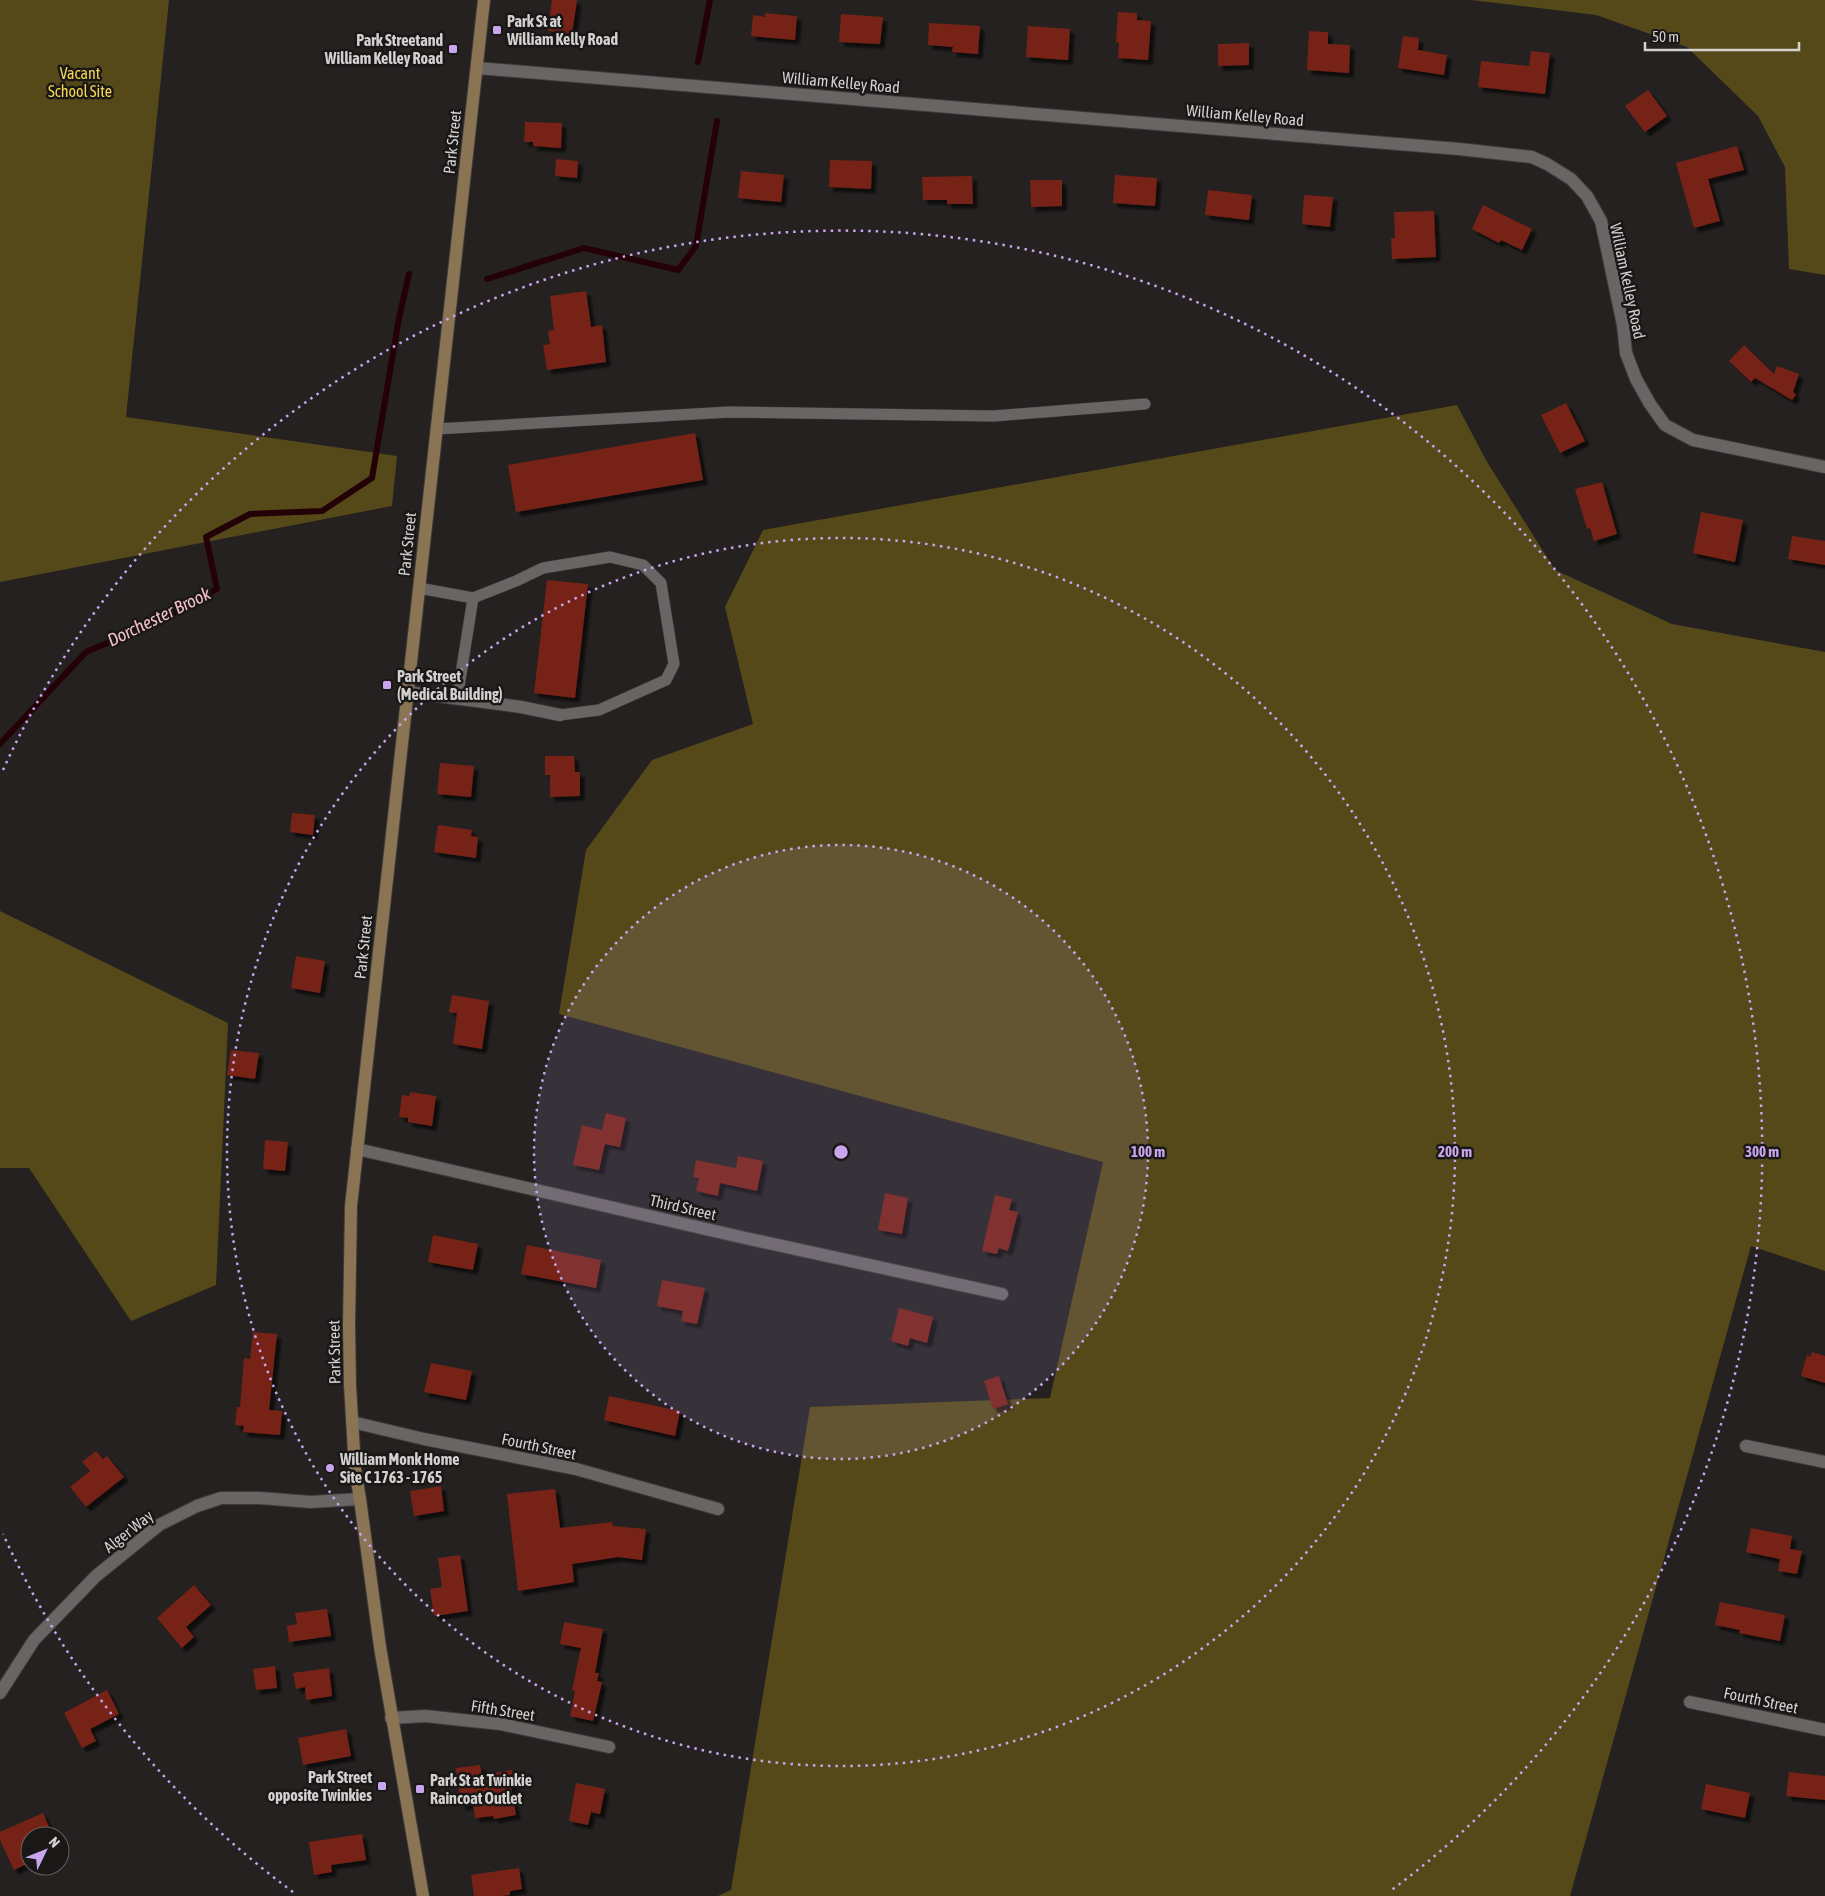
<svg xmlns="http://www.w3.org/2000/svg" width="1825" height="1896" font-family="'Asap Condensed',sans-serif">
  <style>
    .green { fill: #564919 }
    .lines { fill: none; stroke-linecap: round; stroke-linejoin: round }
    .stream { stroke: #240007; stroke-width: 6 }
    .building { fill: #772216; filter: url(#shadow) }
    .service-casing { stroke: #3d3b3a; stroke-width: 12 }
    .minor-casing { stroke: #3d3b3a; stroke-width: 14 }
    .secondary-casing { stroke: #3d3b3a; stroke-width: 14 }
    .service { stroke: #686564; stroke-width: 11 }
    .minor { stroke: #686564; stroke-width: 12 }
    .secondary { stroke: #8a7454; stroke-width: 12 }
    .ring { fill: none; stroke: #c9a5ee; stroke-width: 2.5; stroke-dasharray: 2.5 5 }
    .poi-dot { fill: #c9a5ee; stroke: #1a1817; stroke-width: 2 }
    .labels { text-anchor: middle; stroke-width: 5; stroke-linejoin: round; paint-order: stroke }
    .poi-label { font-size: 16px; font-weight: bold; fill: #d3d1d0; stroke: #1a1817; text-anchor: start }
    .park-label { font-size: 16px; fill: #f8d653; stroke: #1a1817 }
    .street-label { font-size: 16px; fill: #d3d1d0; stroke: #1a1817 }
    .water-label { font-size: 18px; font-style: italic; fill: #f5c1c8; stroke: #1a1817 }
    .centre { fill: #c9a5ee; stroke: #1a1817; stroke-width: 2.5 }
    .ring-label { font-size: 15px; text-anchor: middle; font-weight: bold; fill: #c9a5ee; stroke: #1a1817; stroke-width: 5; stroke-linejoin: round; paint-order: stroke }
  </style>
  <defs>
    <filter id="shadow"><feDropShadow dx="4.5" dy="4.5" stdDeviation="1" flood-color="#0009"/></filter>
  </defs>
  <rect width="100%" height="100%" fill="#242120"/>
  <!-- green -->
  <path class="green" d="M0 0H169L126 417 397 456 392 506 0 582Z
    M1471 0H1825V275L1789 269 1785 167 1758 116 1687 47 1596 15Z
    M1457 405 1487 462 1555 570 1672 624 1825 652V1271L1751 1246 1570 1896H718L731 1890 810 1407 1050 1398 1103 1162 559 1014 586 850 652 760 753 724 725 607 763 530Z
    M0 911 228 1023 216 1285 131 1321 29 1168H0Z"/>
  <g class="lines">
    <!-- stream -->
    <path class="stream" d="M698 62 710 0
      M487 279 584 248 678 270 696 246 717 121
      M0 744 86 652 164 619 217 589 206 537 250 514 322 511 372 478 399 318 409 274"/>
  </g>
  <!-- building -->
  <path class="building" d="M552 0H577L572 34 548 31Z
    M1118 12 1137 13V20L1151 21 1148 60 1118 58 1119 43 1116 42Z
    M765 13 797 16 795 40 751 36 753 15 765 17Z
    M841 14 883 17 880 44 839 42Z
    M929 23 980 26 978 54 952 52 953 47 928 45Z
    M1028 26 1070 29 1068 60 1026 57Z
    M1309 31 1328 32V44L1350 45 1349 73 1307 70Z
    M1403 36 1419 38 1418 50 1447 55 1444 75 1398 68Z
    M1249 43V65L1218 66V44Z
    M1531 51 1550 53 1545 94 1478 87 1481 61 1529 66Z
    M1648 90 1667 116 1645 132 1625 106Z
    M525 122 562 123 561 148 533 146V142H524Z
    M1737 146 1744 170 1708 179 1720 221 1694 228 1676 163Z
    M556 159 578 161 577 178 555 176Z
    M830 160 872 161 871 189 829 187Z
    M741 171 784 175 781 202 738 198Z
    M1115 175 1157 178 1155 206 1113 203Z
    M972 176 973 204H947V200H923L922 177Z
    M1030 180H1062V206L1031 207Z
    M1208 190 1252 195 1249 220 1205 215Z
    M1304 195 1333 197 1330 227 1302 224Z
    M1483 205 1532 229 1522 250 1501 240 1499 243 1472 229Z
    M1434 211 1436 257 1392 259 1391 238H1395L1394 212Z
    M586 291 591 327 602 325 606 362 547 370 543 345 550 344 548 331 554 330 550 296Z
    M1744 345 1774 374 1777 366 1799 374 1793 392 1796 395 1792 400 1755 378 1751 382 1729 361Z
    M1566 403 1585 441 1560 453 1541 415Z
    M695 433 703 480 516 512 508 465Z
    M1602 482 1617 534 1594 541 1590 528 1587 529 1575 489Z
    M1701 512 1743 520 1735 562 1693 553Z
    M1792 536 1825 541V565L1788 559Z
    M547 580 588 584 575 698 534 693Z
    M545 756H574L575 772H580V796L550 797V775H545Z
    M440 763 474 766 471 797 437 794Z
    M292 813 315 815 313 835 290 832Z
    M438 825 472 830 471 836 478 837 476 858 434 852Z
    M296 956 325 961 320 993 291 988Z
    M452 995 489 1001 482 1049 453 1044 457 1013 449 1012Z
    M231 1050 259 1053 255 1079 227 1075Z
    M410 1092 436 1096 432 1126 408 1122V1118L399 1117 402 1095 409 1096Z
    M606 1113 626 1118 620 1147 605 1144 599 1170 573 1165 582 1125 602 1130Z
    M265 1140 288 1142 285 1171 263 1169Z
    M738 1156 763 1161 757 1191 720 1183 718 1196 696 1191 699 1178 693 1177 696 1160 736 1168Z
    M885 1193 908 1198 902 1234 878 1230Z
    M995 1195 1012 1199 1009 1210 1018 1212 1008 1251 999 1248 997 1254 982 1251Z
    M433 1235 478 1244 473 1270 428 1262Z
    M527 1245 601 1260 596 1288 521 1274Z
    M662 1280 705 1288 697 1324 681 1321 683 1311 657 1306Z
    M899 1308 933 1317 927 1343 910 1338 908 1346 891 1341Z
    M253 1332 277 1334 269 1410 282 1411 280 1435 243 1432 244 1426 235 1425 237 1407H240L244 1358 250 1359Z
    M1812 1352 1825 1356V1383L1801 1376 1807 1355 1810 1357Z
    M431 1363 472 1371 466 1400 424 1392Z
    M999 1376 1008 1404 993 1409 984 1381Z
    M609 1396 680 1411 675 1436 604 1420Z
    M96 1451 103 1459 107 1456 124 1477 86 1507 70 1487 90 1471 82 1462Z
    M441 1486 444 1511 414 1516 410 1491Z
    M555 1489 560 1528 612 1522 613 1526 646 1529 642 1560 618 1557 572 1564 574 1582 518 1591 507 1494Z
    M1751 1528 1792 1536 1790 1549 1802 1551 1797 1574 1778 1571 1780 1559 1746 1552Z
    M460 1555 468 1611 434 1616 430 1589 442 1587 438 1558Z
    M194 1585 211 1605 186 1627 194 1637 182 1648 157 1618Z
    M1720 1602 1785 1615 1780 1641 1739 1633 1740 1630 1715 1625Z
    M327 1609 331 1636 289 1642 287 1626 297 1624 295 1613Z
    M564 1622 603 1629 595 1673H599L597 1681 602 1682 593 1721 570 1716 575 1691 572 1690 581 1648 560 1644Z
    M275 1666 277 1688 256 1690 253 1669Z
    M329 1668 332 1696 306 1700 305 1687 296 1689 293 1673Z
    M107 1690 119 1714 90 1729 96 1741 82 1748 64 1713Z
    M346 1729 351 1756 303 1765 298 1738Z
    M480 1765 482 1775 512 1770 514 1786H511L516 1815 494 1819 493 1816 475 1818 473 1804 461 1806 456 1768Z
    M1789 1772 1825 1776V1800L1786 1796Z
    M576 1783 605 1789 600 1814 591 1812 588 1825 569 1821Z
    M1706 1784 1750 1793 1745 1818 1701 1809Z
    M43 1813 53 1836H30V1848L24 1851 29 1863 14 1870 0 1840V1832Z
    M362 1834 366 1860 331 1865 332 1872 314 1875 309 1842Z
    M519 1868 522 1889 510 1891V1895L500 1896H474L471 1875Z"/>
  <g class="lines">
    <!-- service casing -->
    <g class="service-casing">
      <path id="service" d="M436 429 729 412 994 416 1145 404
        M419 588 473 598 516 581 543 568 610 557 643 565 661 583 674 664 666 680 599 710 560 715
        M457 699 473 598"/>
    </g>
    <!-- minor casing -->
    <g class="minor-casing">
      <path id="minor" d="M477 68 1459 149 1532 157 1547 164 1571 179 1587 196 1601 221 1623 325 1626 353 1636 379 1650 404 1665 425 1693 440 1825 467
        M407 692 521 707 560 715
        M357 1149 745 1238 1002 1294
        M352 1422 424 1439 576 1469 718 1509
        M1746 1446 1825 1462
        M0 1693 34 1640 96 1576 159 1525 197 1506 221 1498H260L311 1502 360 1499
        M1690 1702 1825 1730
        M391 1718 425 1716 500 1724 609 1747"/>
    </g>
    <!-- secondary casing -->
    <g class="secondary-casing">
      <path id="secondary" d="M423 1896 380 1647 360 1499 355 1469 350 1385 349 1325 351 1206 484 0"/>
    </g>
    <!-- service -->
    <use href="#service" class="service"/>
    <!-- minor -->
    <use href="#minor" class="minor"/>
    <!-- secondary -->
    <use href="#secondary" class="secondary"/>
  </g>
  <!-- distance rings -->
  <circle cx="841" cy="1152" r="307" fill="#c9a5ee" fill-opacity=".12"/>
  <g class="ring">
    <circle cx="841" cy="1152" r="307"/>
    <circle cx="841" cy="1152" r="614"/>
    <path d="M293 1892A921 921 0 0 1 3 1534M3 770A921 921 0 1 1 1389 1892"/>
  </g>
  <!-- markers -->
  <g class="poi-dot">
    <rect x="492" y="25" width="10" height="10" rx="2.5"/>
    <rect x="448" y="44" width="10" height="10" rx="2.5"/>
    <rect x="382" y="680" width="10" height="10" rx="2.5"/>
    <circle cx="330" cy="1468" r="5"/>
    <rect x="377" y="1781" width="10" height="10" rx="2.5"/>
    <rect x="415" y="1784" width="10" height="10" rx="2.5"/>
  </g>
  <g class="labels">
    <!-- poi labels -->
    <g class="poi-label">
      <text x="507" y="27">Park St at<tspan x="507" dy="18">William Kelly Road</tspan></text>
      <text x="443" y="46" text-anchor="end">Park Streetand<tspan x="443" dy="18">William Kelley Road</tspan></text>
      <text x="397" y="682">Park Street<tspan x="397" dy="18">(Medical Building)</tspan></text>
      <text x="340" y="1465">William Monk Home<tspan x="340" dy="18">Site C 1763 - 1765</tspan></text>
      <text x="372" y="1783" text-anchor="end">Park Street<tspan x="372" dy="18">opposite Twinkies</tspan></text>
      <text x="430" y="1786">Park St at Twinkie<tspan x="430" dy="18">Raincoat Outlet</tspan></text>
    </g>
    <!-- park labels -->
    <g class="park-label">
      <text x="80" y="79">Vacant<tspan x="80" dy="18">School Site</tspan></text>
    </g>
    <!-- street labels -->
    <g class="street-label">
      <text transform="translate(841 82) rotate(5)" y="6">William Kelley Road</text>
      <text transform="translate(1245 115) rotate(5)" y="6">William Kelley Road</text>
      <text transform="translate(452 142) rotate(-84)" y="6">Park Street</text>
      <text transform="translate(1628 281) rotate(78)" y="6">William Kelley Road</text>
      <text transform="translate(407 544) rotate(-84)" y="6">Park Street</text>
      <text transform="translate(363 947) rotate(-84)" y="6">Park Street</text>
      <text transform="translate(683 1207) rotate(13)" y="6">Third Street</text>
      <text transform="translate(334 1352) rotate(-91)" y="6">Park Street</text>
      <text transform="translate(539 1446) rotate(12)" y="6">Fourth Street</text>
      <text transform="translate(128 1531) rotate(-38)" y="6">Alger Way</text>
      <text transform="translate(1761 1700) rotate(12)" y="6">Fourth Street</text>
      <text transform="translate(503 1710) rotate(9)" y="6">Fifth Street</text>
    </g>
    <!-- water labels -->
    <g class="water-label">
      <text transform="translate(159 617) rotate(-26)" y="6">Dorchester Brook</text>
    </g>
  </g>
  <circle cx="841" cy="1152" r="8" class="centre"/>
  <g class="ring-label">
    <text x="1148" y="1157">100 m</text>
    <text x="1455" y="1157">200 m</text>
    <text x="1762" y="1157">300 m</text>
  </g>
  <!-- north arrow -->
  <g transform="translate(45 1851) rotate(47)"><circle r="24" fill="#1a1817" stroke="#646261"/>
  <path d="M0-4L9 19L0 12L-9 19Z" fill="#c9a5ee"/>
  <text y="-8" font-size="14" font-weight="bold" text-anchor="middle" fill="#d3d1d0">N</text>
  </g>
  <!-- scale -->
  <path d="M1645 42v8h154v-8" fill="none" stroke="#d3d1d0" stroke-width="2.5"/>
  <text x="1652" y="42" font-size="15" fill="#d3d1d0" stroke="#1a1817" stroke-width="4" paint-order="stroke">50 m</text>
</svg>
